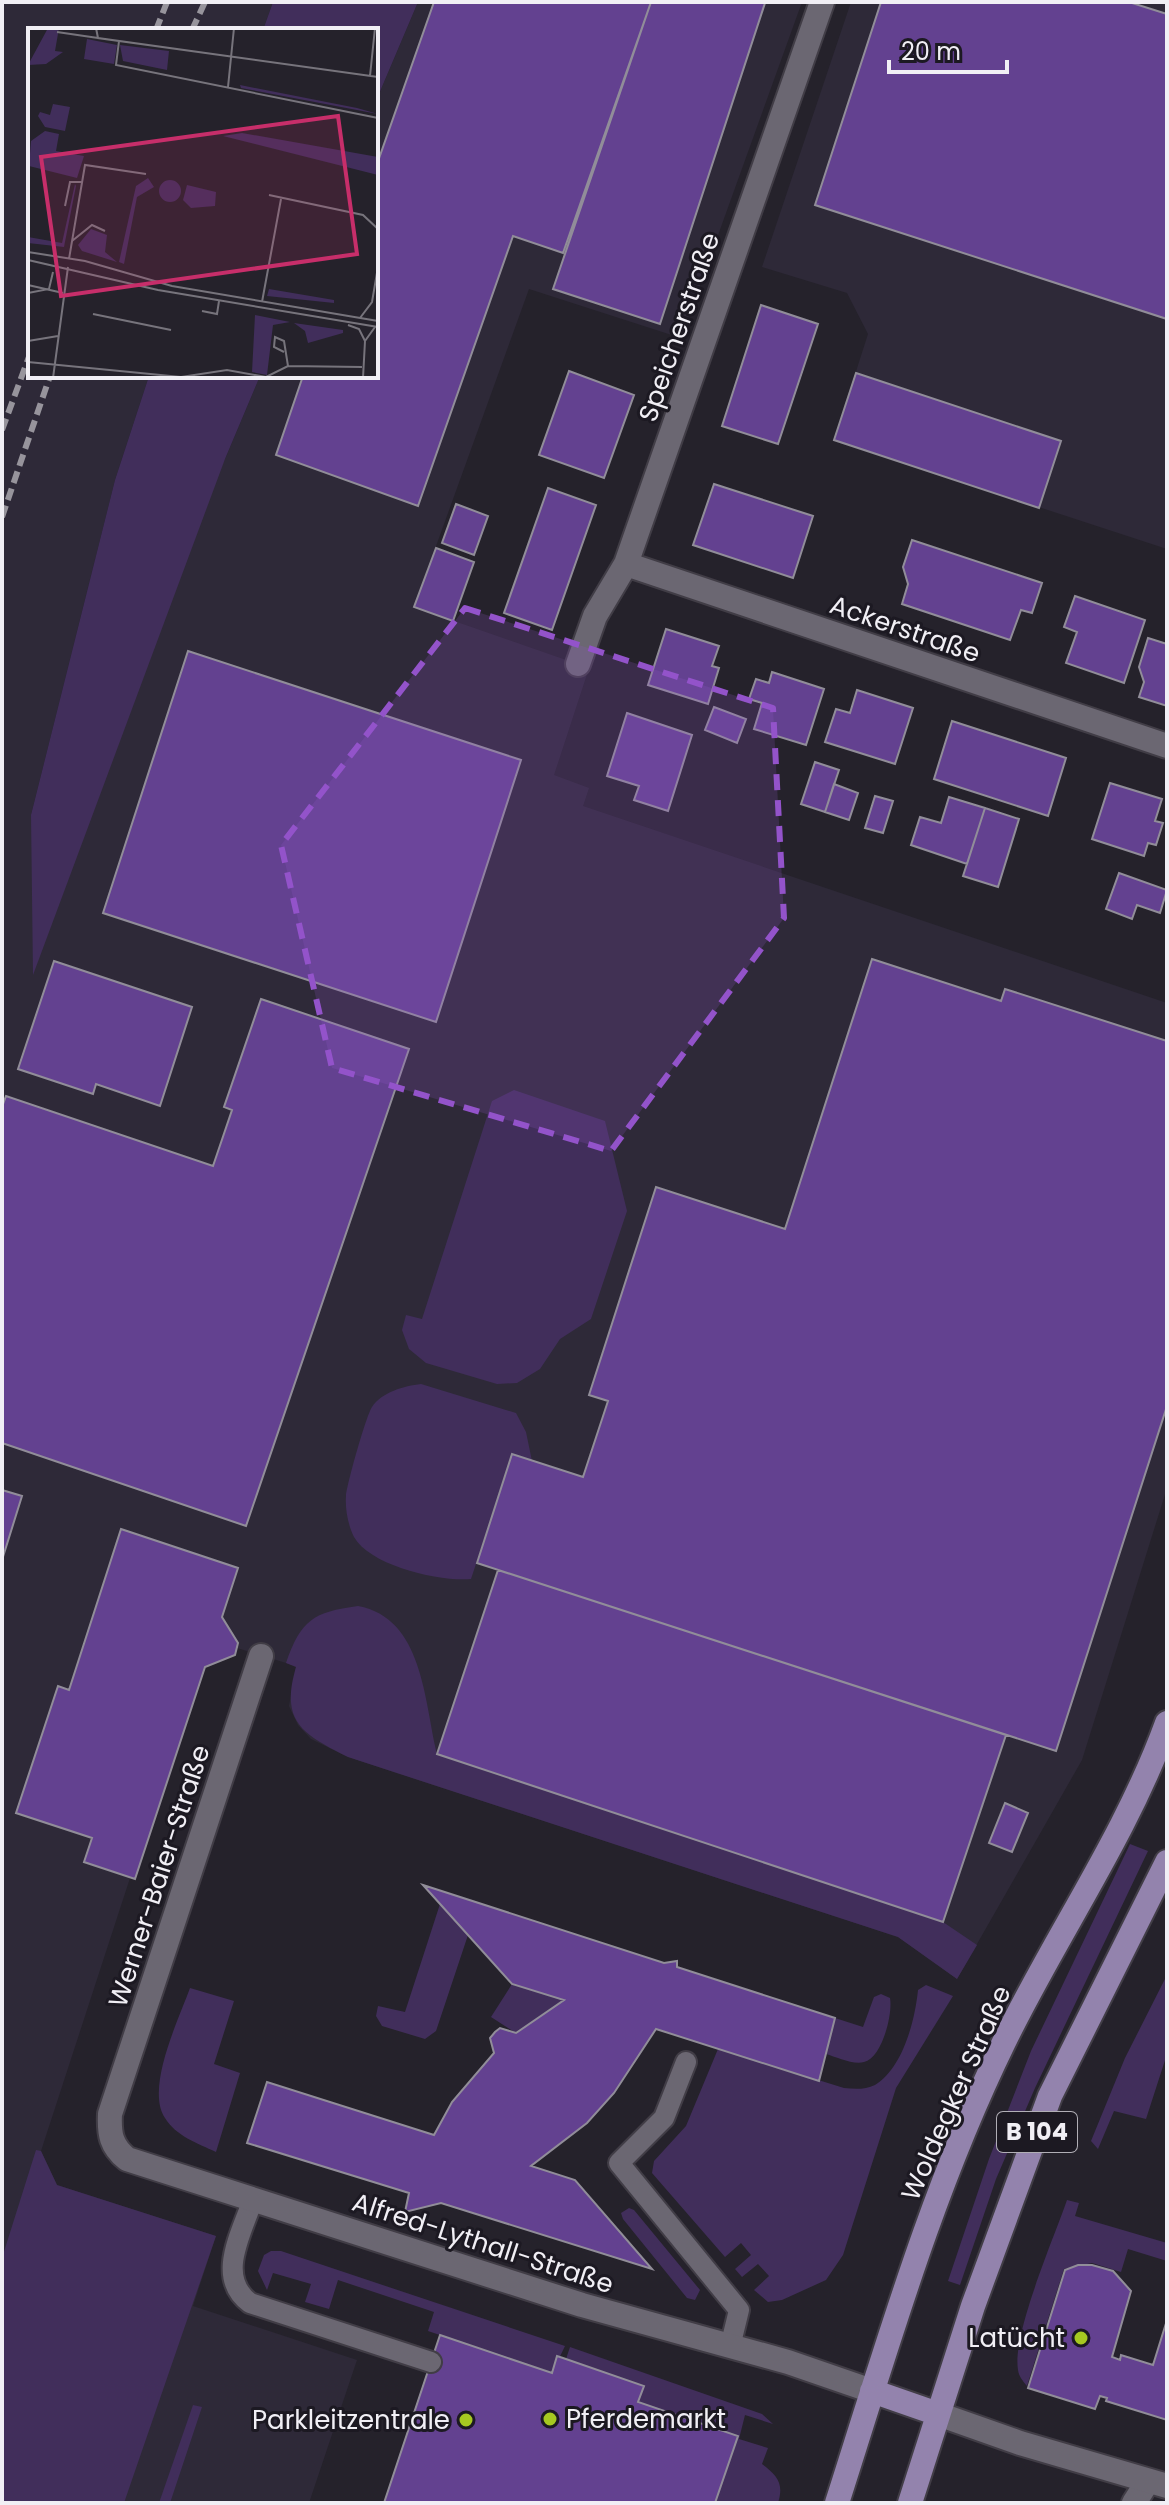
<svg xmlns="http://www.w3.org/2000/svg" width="1169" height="2505" font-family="Poppins,sans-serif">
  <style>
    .built { fill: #2e2938 }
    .green { fill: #412e5b }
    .building { fill: #634190; stroke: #918d99; stroke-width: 2 }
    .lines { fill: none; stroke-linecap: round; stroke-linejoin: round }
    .service-casing { stroke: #413d46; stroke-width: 24 }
    .pedestrian-casing { stroke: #413d46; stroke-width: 28 }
    .minor-casing { stroke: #413d46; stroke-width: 28 }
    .primary-casing { stroke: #413d46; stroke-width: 28 }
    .service { stroke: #6b6772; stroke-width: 20 }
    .pedestrian { stroke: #6b6772; stroke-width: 24 }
    .minor { stroke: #6b6772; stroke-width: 24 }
    .primary { stroke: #9383ad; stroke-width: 24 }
    .rail { stroke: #97949c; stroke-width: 6; stroke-dasharray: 12 6; stroke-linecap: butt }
    .marked { fill: #9353ca; fill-opacity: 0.2; stroke: #9353ca; stroke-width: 6; stroke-dasharray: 16 10; stroke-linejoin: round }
    .poi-dot { fill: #a6c821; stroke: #1c1922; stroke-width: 3 }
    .labels { text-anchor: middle; stroke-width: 6; stroke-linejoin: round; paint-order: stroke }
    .shield { fill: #1c1922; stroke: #b1afb6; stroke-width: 2 }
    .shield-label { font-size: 24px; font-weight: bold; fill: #f1eff5 }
    .street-label { font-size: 26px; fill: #f1eff5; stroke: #1c1922 }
    .poi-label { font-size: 26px; fill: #f1eff5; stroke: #1c1922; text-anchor: end }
    .inset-road { fill: none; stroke: #77747c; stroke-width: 2 }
    .view { fill: #c72e6a; fill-opacity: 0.15; stroke: #c72e6a; stroke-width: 4 }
    .inset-edge { fill: none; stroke: #f1eff5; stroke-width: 4 }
  </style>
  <rect width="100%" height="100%" fill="#25222b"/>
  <!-- built -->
  <path class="built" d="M2 2H273L263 30H30V376H149L115 480 31 815 225 459 260 376H376V101L418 2H802L681 338 529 289 414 607 589 668 554 775 589 788 583 806 1167 1003V1488L1082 1760 957 1979 898 1937 348 1757 311 1739 298 1725 289 1706 296 1666 237 1648 235 1655 205 1667 135 1879 130 1878 41 2151 57 2185 216 2236 193 2306 357 2360 309 2503H2Z
    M851 2H1167V549L834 440 868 334 847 293 762 267Z"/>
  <!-- green -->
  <path class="green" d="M273 2H418L376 101V30H263Z
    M149 376H260L225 459 33 975 31 815 115 480Z
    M514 1090 605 1121 627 1211 591 1319 560 1339 540 1369 517 1383 497 1384 426 1363 409 1349 402 1330 406 1315 422 1319 492 1101Z
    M421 1384 516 1413 526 1432 532 1461 512 1455 471 1579C441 1582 370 1566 354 1537 348 1525 345 1509 346 1496 347 1484 366 1416 372 1407 382 1392 404 1386 421 1384Z
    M358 1606C423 1618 424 1700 437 1754L943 1922 977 1945 957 1979 898 1937 348 1757C302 1734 280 1722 296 1667L286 1663C301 1620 313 1612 358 1606Z
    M1130 1844 1148 1851 1035 2088 996 2179 960 2285 948 2281 989 2159 1031 2051Z
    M440 1904 468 1935 436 2031 425 2039 382 2026 376 2016 378 2006 405 2012Z
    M1167 1975V2054L1146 2119 1114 2111 1098 2149 1091 2141 1125 2058Z
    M512 1984 564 2000 516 2033 491 2017Z
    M926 1985 953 1996 896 2088 843 2255 826 2280 782 2300 768 2302 754 2290 769 2276 758 2264 742 2277 735 2269 751 2255 741 2243 725 2257 652 2173 654 2161 686 2126 718 2049 844 2088C854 2089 865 2090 875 2085 903 2068 915 2020 918 1990Z
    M190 1988 234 2001 214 2064 240 2073 216 2152C197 2143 176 2136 165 2118 145 2088 179 2019 190 1988Z
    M881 1994 890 1998C893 2014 882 2058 864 2062 853 2065 836 2057 826 2054L835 2018 863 2027 874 1997Z
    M36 2150 41 2151 57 2185 216 2236 124 2503H2V2258Z
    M1067 2200 1079 2203 1075 2216 1167 2243V2261L1128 2249 1121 2272 1092 2263 1064 2269 1027 2386C1023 2381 1019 2377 1018 2370 1012 2334 1054 2238 1067 2200Z
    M629 2208 634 2210 700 2290 695 2300 687 2298 623 2219 621 2213Z
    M271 2251H281L565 2346 552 2373 428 2331 434 2312 338 2280 329 2309 305 2302 311 2284 273 2273 267 2290 258 2271 264 2255Z
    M570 2347 762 2414 773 2424 745 2415 739 2439 768 2448 762 2464C778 2476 784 2484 778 2503H715L737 2436 638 2402 643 2386 566 2359Z
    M193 2405 202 2407 170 2503H159Z"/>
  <!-- building -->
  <path class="building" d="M434 2H651L563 253 513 236 418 506 276 455 303 376H376V167Z
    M651 2 765 3 660 324 553 289Z
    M881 2H1129L1167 14V319L815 205Z
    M761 305 818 324 778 444 722 426Z
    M569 371 634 395 604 478 539 455Z
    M856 373 1061 441 1039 508 834 440Z
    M714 484 813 516 793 578 693 545Z
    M548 488 596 505 552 630 504 613Z
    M456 504 488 516 474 555 442 543Z
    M912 540 1042 583 1032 613 1021 610 1010 640 902 604 908 584 903 567Z
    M436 548 474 562 453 621 414 607Z
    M1075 596 1145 620 1124 683 1066 663 1077 632 1064 627Z
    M666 629 719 646 712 666 719 668 708 704 648 685Z
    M1148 638 1167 644V706L1139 697 1144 682 1139 667Z
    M188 651 521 760 436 1022 103 913Z
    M772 672 824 689 806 745 754 729 762 703 749 699 756 679 769 683Z
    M857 690 913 708 895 764 825 742 836 709 850 713Z
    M714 707 746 719 737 743 705 730Z
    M627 713 692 735 668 811 634 800 639 786 607 776Z
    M952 721 1066 758 1048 816 934 779Z
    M815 762 839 770 825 812 801 804Z
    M1110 783 1162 799 1155 821 1163 823 1156 845 1148 843 1144 856 1092 839Z
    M834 784 858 793 849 820 825 812Z
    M875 796 893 801 883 833 865 828Z
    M949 797 985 808 967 864 911 845 920 817 941 823Z
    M985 808 1019 819 998 887 963 876Z
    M1119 873 1167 890 1160 913 1137 905 1132 919 1106 909Z
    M872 959 1001 1001 1005 989 1167 1041V1406L1056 1751 477 1563 512 1454 583 1477 608 1401 589 1395 656 1187 785 1229Z
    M54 961 192 1007 160 1106 96 1084 93 1094 18 1069Z
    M261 999 409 1049 246 1526 2 1443V1107L6 1096 213 1166 232 1110 224 1107Z
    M2 1490 22 1496 2 1560Z
    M121 1529 238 1568 222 1617 238 1643 235 1655 205 1667 135 1879 84 1862 92 1838 16 1813 58 1686 69 1690Z
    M498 1570 1006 1735 943 1922 437 1754Z
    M1005 1803 1028 1813 1012 1852 989 1843Z
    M423 1885 664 1963 677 1961V1967L835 2018 819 2081 656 2029 614 2093 587 2123 531 2166 575 2180 652 2269 441 2203 405 2212 409 2193 247 2143 267 2082 434 2135 452 2102 494 2053 490 2038 495 2032 500 2028 516 2033 564 2000 512 1984Z
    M1078 2265H1092L1113 2271 1131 2291 1112 2357 1120 2360 1121 2355 1153 2365 1167 2320V2420L1106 2401 1107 2398 1100 2396 1095 2409 1028 2388 1065 2270Z
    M440 2335 552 2373 557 2356 563 2358 644 2386 638 2402 738 2436 715 2503H384Z"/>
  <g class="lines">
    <!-- service casing -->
    <g class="service-casing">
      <path id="service" d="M686 2062 664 2118 619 2163 739 2310 730 2347
        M253 2199C242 2233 215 2277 250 2303L431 2362"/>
    </g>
    <!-- pedestrian casing -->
    <g class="pedestrian-casing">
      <path id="pedestrian" d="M1134 2503 1148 2481"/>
    </g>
    <!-- minor casing -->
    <g class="minor-casing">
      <path id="minor" d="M626 564 1167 746
        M578 664 595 616 626 564 822 2
        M261 1656 110 2114C109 2134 111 2146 127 2159L582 2305 788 2362 872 2391
        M938 2414 1020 2443 1167 2486"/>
    </g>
    <!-- primary casing -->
    <g class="primary-casing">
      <path id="primary" d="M872 2391 938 2414
        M837 2503C887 2347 932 2189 1004 2042 1056 1935 1126 1836 1167 1723
        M910 2503 973 2306 1050 2096 1167 1862"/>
    </g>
    <!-- service -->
    <use href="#service" class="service"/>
    <!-- pedestrian -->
    <use href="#pedestrian" class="pedestrian"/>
    <!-- minor -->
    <use href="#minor" class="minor"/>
    <!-- primary -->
    <use href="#primary" class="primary"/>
    <!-- rail -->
    <path class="rail" d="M156 30 167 2
      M192 30 205 2
      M2 430 30 354
      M2 517 50 376"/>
  </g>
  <!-- marked area -->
  <path class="marked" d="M465 608 773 708 784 918 611 1151 332 1068 281 845Z"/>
  <!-- markers -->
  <g class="poi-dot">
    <circle cx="1081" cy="2338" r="8"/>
    <circle cx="550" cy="2419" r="8"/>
    <circle cx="466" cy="2420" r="8"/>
  </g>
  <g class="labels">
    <!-- shield labels -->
    <rect class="shield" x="997" y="2112" width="80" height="40" rx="6"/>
    <g class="shield-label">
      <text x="1037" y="2140">B 104</text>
    </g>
    <!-- street labels -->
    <g class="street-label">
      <text transform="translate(679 327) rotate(-71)" y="9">Speicherstraße</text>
      <text transform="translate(905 629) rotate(19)" y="9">Ackerstraße</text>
      <text transform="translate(159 1876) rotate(-72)" y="9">Werner-Baier-Straße</text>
      <text transform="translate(956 2093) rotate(-66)" y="9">Woldegker Straße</text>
      <text transform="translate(483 2243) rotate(18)" y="9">Alfred-Lythall-Straße</text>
    </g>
    <!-- poi labels -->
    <g class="poi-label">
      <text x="1065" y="2347">Latücht</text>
      <text x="566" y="2428" text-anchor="start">Pferdemarkt</text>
      <text x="450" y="2429">Parkleitzentrale</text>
    </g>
  </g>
  <!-- overview -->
  <g transform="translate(28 28)">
    <rect width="350" height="350" fill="#25222b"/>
    <path d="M20 0H31L27 23 35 24 18 36 0 37ZM59 11 89 17 86 36 56 31ZM92 17 141 23 139 42 95 33ZM212 57 329 80 350 86 213 60ZM25 76 42 79 37 103 17 99 10 88 12 84 22 87ZM17 103 31 106 28 123 56 128 49 150 1 138 3 113ZM214 105 350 129V147L195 108ZM120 150 126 159 109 169 96 236 91 234 108 158ZM131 163a11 11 0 1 1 22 0a11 11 0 1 1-22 0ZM47 156 48 158 36 219 0 215V209L34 215ZM159 157 188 164 187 178 163 180 155 172ZM63 201 79 207 77 224 89 234 54 223 50 217ZM241 261 306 272V275L239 268ZM227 287 262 294 245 297 239 347 224 344ZM266 295 315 302V305L280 315 277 303Z" fill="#412e5b"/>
    <path class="inset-road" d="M68 0 70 10 350 49M29 4 70 10M91 13 88 37 350 90M342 48 347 0M200 59 206 0M241 167 335 187 350 201M37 178 42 154H54M44 213 64 197 77 203M0 224 57 233 144 258 350 293M41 231 57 137 118 146M0 232 130 262 350 299M0 257 35 265M0 265 21 261 25 244M234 274 253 171M174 283 189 286 191 273M65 286 143 302M332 290 344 274 350 239M320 297 331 301 337 313M0 313 30 308M256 324 246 319 247 309 256 313 260 338M0 334 153 349 199 342 238 349 260 338 334 339M25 350 40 239M335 350 337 313 347 299"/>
    <path class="view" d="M310 88 329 226 33 268 13 129Z"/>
    <rect width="350" height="350" class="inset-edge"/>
  </g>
  <!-- border -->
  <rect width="1169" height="2505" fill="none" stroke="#f1eff5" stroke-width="8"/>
  <!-- scale -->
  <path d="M889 60v12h118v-12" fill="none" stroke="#f1eff5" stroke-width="4"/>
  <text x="901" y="60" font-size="24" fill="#f1eff5" stroke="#1c1922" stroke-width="6" paint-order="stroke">20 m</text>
</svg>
